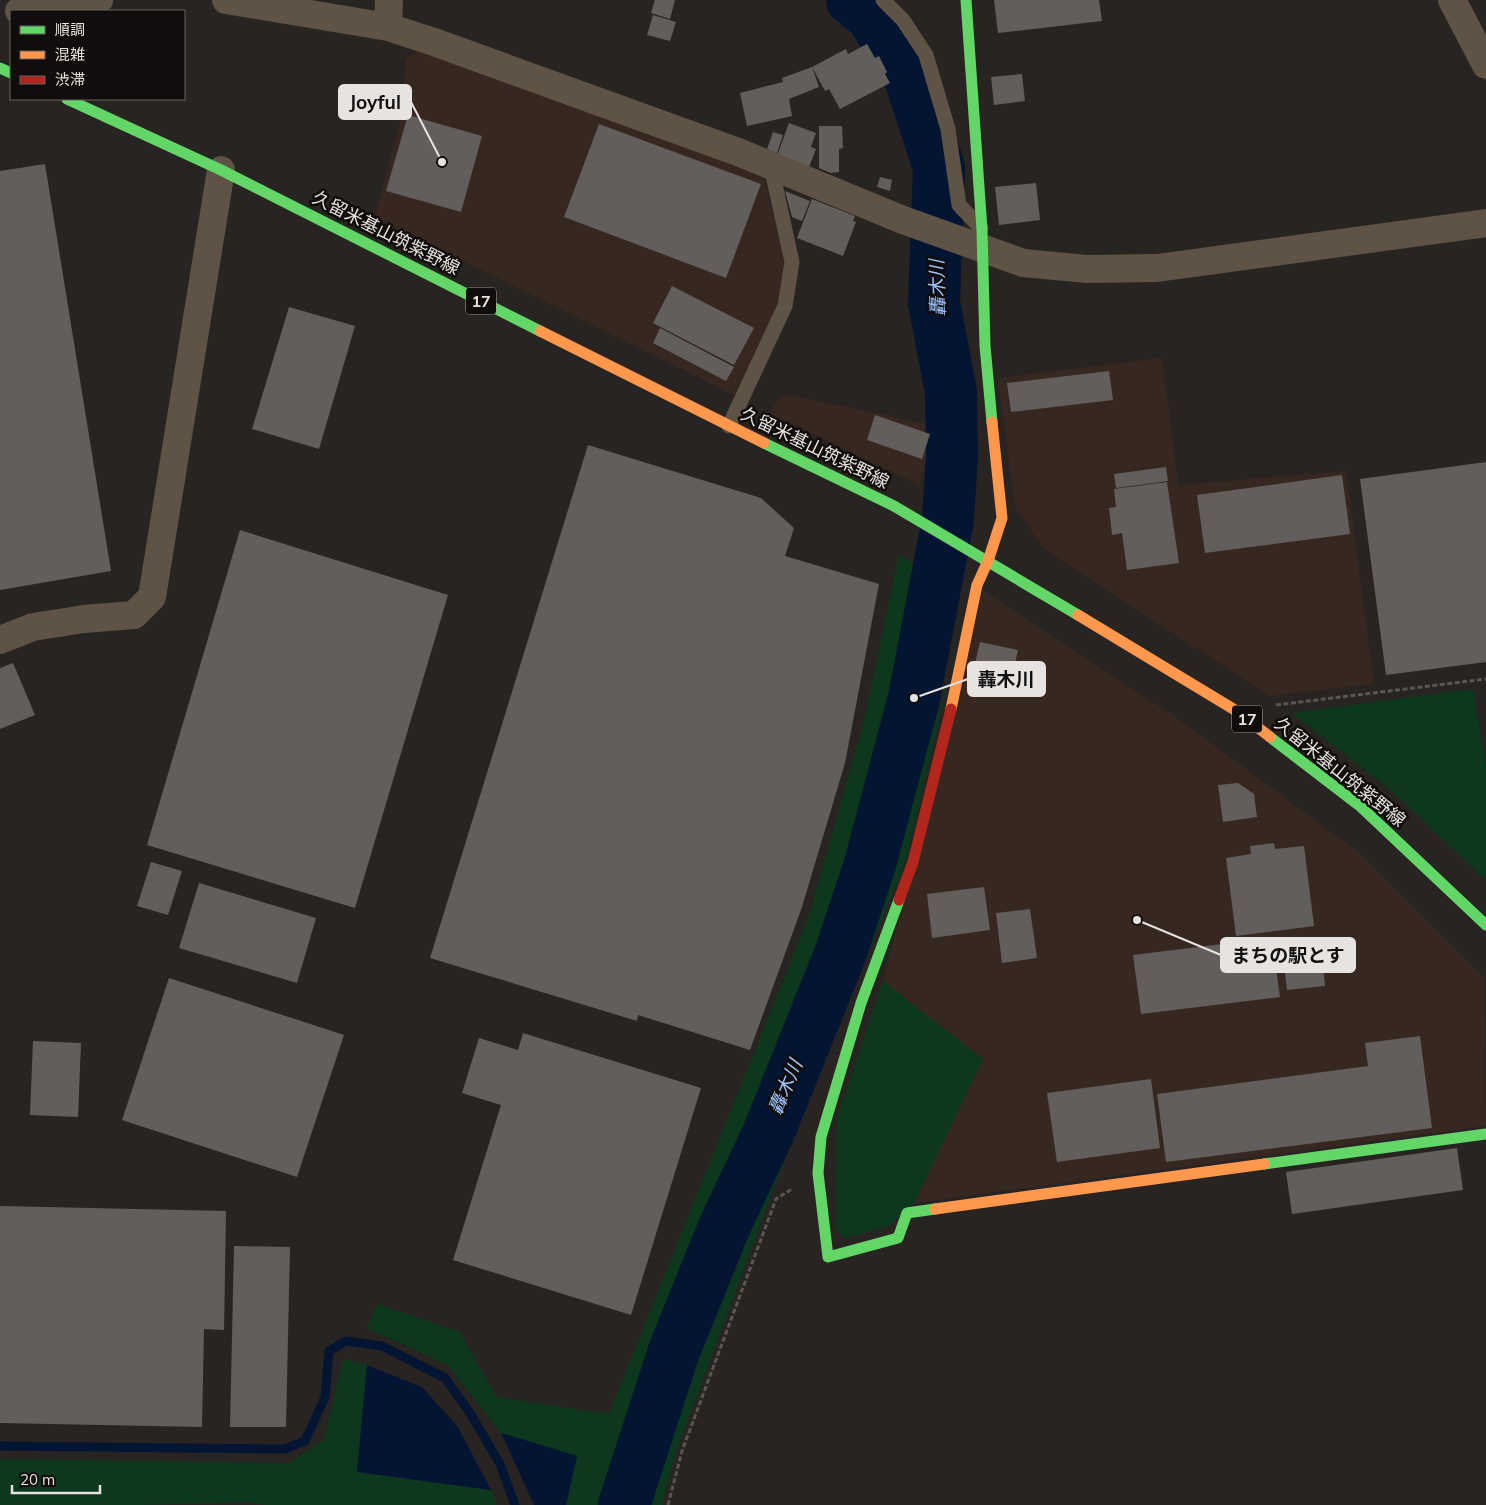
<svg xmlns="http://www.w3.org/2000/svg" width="1486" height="1505" font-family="Mulish,'Noto Sans JP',sans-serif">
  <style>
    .commercial { fill: #372721 }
    .green { fill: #0c381e }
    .water { fill: #041534 }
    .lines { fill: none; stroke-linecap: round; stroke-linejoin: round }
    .stream { stroke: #041534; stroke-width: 9 }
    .river { stroke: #041534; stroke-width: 52 }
    .building { fill: #615e5c }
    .path { stroke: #5e564c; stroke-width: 3; stroke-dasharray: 5 2.5; stroke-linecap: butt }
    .lane { stroke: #5e5345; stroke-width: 15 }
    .street { stroke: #5e5345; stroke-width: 28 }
    .fast { stroke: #63d668; stroke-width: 11 }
    .slow { stroke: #ff974d; stroke-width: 11 }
    .jam { stroke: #b3261e; stroke-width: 11 }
    .labels { text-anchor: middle; stroke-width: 5; stroke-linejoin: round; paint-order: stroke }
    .shield { fill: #100d0c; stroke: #a6a3a1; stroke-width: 1 }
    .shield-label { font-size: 16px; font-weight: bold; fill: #e7e3e1 }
    .street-label { font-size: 18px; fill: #e7e3e1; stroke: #100d0c }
    .water-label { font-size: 19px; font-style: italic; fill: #9ec4fe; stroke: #100d0c }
    .leader { fill: none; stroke: #e7e3e1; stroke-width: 2 }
    .callout-dot { fill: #e7e3e1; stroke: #100d0c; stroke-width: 2 }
    .callout { fill: #e7e3e1; stroke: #e7e3e1; stroke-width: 2 }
    .callout-label { font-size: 19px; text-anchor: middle; font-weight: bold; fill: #111 }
  </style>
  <rect width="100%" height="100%" fill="#282422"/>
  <!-- commercial -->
  <path class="commercial" d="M418 50 764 176 786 266 776 312 734 395 375 217 402 115 406 59Z
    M1162 358 1178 485 1346 471 1374 684 1269 696 1043 548 1015 507 998 378Z
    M783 394 934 425 920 485 769 413Z
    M983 591 1173 715 1361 854 1485 978 1486 1126 914 1203 883 981Z"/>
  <!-- green -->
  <path class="green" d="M899 554 921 568 898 695 828 929 626 1446 611 1505H566L577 1456 501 1433 448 1365 367 1328 378 1304 460 1332 496 1397 609 1414 809 916 865 717Z
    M948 682 905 863 775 1185 675 1454 662 1505H647L695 1344 885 876Z
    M1473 689 1486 768V880L1390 789 1292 713Z
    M883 981 983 1059 914 1203 889 1226 845 1238 836 1229 837 1119Z
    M343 1359 367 1365 357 1472 491 1490 497 1505H265L249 1502 141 1505H0V1459L289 1463 324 1440Z"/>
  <!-- water -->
  <path class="water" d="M367 1365 422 1387 458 1427 491 1490 357 1472Z
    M501 1433 577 1456 566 1505H534Z"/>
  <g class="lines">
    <!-- stream -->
    <path class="stream" d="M0 1446 285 1449 305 1441 325 1397 329 1351 346 1341 382 1346 445 1378 470 1413 500 1464 515 1505"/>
    <!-- river -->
    <path class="river" d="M624 1505 674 1351 725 1225 768 1134 841 952 870 864 914 698 948 520 952 456 951 392 934 302 939 168 910 78 872 16 852 0"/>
  </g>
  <!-- building -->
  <path class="building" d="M655 0H675L670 19 651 13Z
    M994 0H1099L1102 21 998 33Z
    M653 15 676 22 670 41 647 35Z
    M867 44 875 58 879 56 887 72 885 74 890 83 840 109 829 89 825 91 812 67 846 49 848 54Z
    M812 67 819 87 789 99 792 116 747 126 740 93 783 82 782 78Z
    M1022 74 1025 101 994 105 991 77Z
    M408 115 482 136 461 212 386 191Z
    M789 123 816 133 811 147 816 149 809 167 777 156Z
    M599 124 761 184 726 278 564 217Z
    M819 126H842L843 148 839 149V172L831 173 819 168Z
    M773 132 783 135 777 153 767 149Z
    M45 164 111 571 0 590V171Z
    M880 177 892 180 890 191 877 187Z
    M1036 183 1040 220 999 225 995 187Z
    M785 191 810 201 802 221 792 217Z
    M812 199 855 216 853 221 856 222 843 256 797 238Z
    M672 286 754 328 734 365 653 323Z
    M289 307 355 326 319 449 252 429Z
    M660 328 734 367 726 381 653 343Z
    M1109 371 1113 400 1011 412 1007 383Z
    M875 415 930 434 922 459 867 440Z
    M588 445 761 498 794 528 785 556 879 584 845 763 802 907 750 1050 638 1015 637 1021 430 958Z
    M1486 462V662L1386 675 1360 479Z
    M1166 467 1168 481 1116 488 1114 474Z
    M1342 475 1350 534 1205 553 1197 495Z
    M1167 482 1179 563 1127 570 1122 533 1112 535 1109 508 1116 507 1114 489Z
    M240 530 448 595 355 908 147 845Z
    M980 642 1018 650 1010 686 972 677Z
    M13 663 35 715 0 729V668Z
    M1238 783 1254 794 1257 817 1223 822 1218 785Z
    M1274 843 1275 849 1304 846 1314 926 1236 936 1226 858 1251 854 1250 846Z
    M151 862 182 871 168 915 137 906Z
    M199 883 316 918 297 983 179 948Z
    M984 887 990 930 932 938 927 894Z
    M1030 909 1037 958 1002 963 996 913Z
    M1320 937 1325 986 1287 990 1281 941Z
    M1272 938 1280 997 1141 1014 1133 955Z
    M169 978 344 1035 297 1177 122 1120Z
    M523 1033 701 1088 631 1315 453 1260 501 1105 462 1093 479 1038 518 1050Z
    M1420 1036 1432 1128 1166 1162 1157 1094 1368 1066 1365 1043Z
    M33 1041 81 1043 78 1117 30 1115Z
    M1151 1079 1160 1148 1057 1162 1047 1093Z
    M1457 1148 1463 1190 1292 1214 1286 1172Z
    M0 1206 226 1211 224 1330 204 1329 202 1427 0 1423Z
    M234 1246 290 1247 286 1427H230Z"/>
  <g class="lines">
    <!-- path -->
    <path class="path" d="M1276 705 1486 679
      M668 1505 682 1451 776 1199 792 1189"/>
    <!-- lane -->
    <path class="lane" d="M883 0 903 20 926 55 948 129 959 205 981 228
      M729 426 785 306 792 262 771 166"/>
    <!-- street -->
    <path class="street" d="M226 0 388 27 434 42 738 152 903 220 1023 263 1087 269 1157 268 1486 223
      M1452 0 1486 65
      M19 11 39 5 99 0
      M388 27 389 0
      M0 640 33 627 84 619 134 615 152 597 221 170"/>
    <!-- fast -->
    <path class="fast" d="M966 0 982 230 985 346 992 422
      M0 68 11 73
      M67 99 221 170 540 331
      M764 443 894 506 1078 615
      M1270 737 1361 807 1486 925
      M899 900 861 1003 821 1137 818 1173 828 1257 898 1238 907 1213 935 1209
      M1264 1164 1486 1134"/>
    <!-- slow -->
    <path class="slow" d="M540 331 764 443
      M1078 615 1235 710 1270 737
      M951 709 977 585 988 561 1002 518 992 422
      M935 1209 1264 1164"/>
    <!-- jam -->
    <path class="jam" d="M899 900 913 862 951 709"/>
  </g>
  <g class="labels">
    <!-- shield labels -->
    <g class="shield">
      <rect x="466" y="287.5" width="30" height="27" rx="4"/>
      <rect x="1232" y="705.5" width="30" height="27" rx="4"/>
    </g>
    <g class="shield-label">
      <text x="481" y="307">17</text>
      <text x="1247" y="725">17</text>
    </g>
    <!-- street labels -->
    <g class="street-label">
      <text transform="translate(386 233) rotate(27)" y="6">久留米基山筑紫野線</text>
      <text transform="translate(815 448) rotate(26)" y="6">久留米基山筑紫野線</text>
      <text transform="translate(1340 772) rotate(39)" y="6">久留米基山筑紫野線</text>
    </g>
    <!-- water labels -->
    <g class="water-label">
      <text transform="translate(937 288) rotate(-92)" y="7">轟木川</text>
      <text transform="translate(785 1087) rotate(-67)" y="7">轟木川</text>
    </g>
  </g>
  <!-- callouts -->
  <path class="leader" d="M442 162L411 102M914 698L968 679M1137 920L1221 955"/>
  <g class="callout-dot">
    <circle cx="442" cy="162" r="5"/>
    <circle cx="914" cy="698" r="5"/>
    <circle cx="1137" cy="920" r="5"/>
  </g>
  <g class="callout">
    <rect x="339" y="85" width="72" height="34" rx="5"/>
    <rect x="968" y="662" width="77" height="34" rx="5"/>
    <rect x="1221" y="938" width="134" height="34" rx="5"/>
  </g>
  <g class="callout-label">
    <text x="375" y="109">Joyful</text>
    <text x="1006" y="686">轟木川</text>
    <text x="1288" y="962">まちの駅とす</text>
  </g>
  <!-- legend -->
  <rect x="10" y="10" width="175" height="90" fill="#100d0c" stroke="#666361"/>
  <rect x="20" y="26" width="25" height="8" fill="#63d668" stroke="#666361"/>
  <text x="55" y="35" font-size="15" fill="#e7e3e1">順調</text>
  <rect x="20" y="51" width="25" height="8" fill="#ff974d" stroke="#666361"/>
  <text x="55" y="60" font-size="15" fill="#e7e3e1">混雑</text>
  <rect x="20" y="76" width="25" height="8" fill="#b3261e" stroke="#666361"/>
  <text x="55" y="85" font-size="15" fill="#e7e3e1">渋滞</text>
  <!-- scale -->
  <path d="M12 1485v8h88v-8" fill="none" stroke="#e7e3e1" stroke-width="2.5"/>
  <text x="20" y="1485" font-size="15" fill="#e7e3e1" stroke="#100d0c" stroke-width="4" paint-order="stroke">20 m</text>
</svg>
